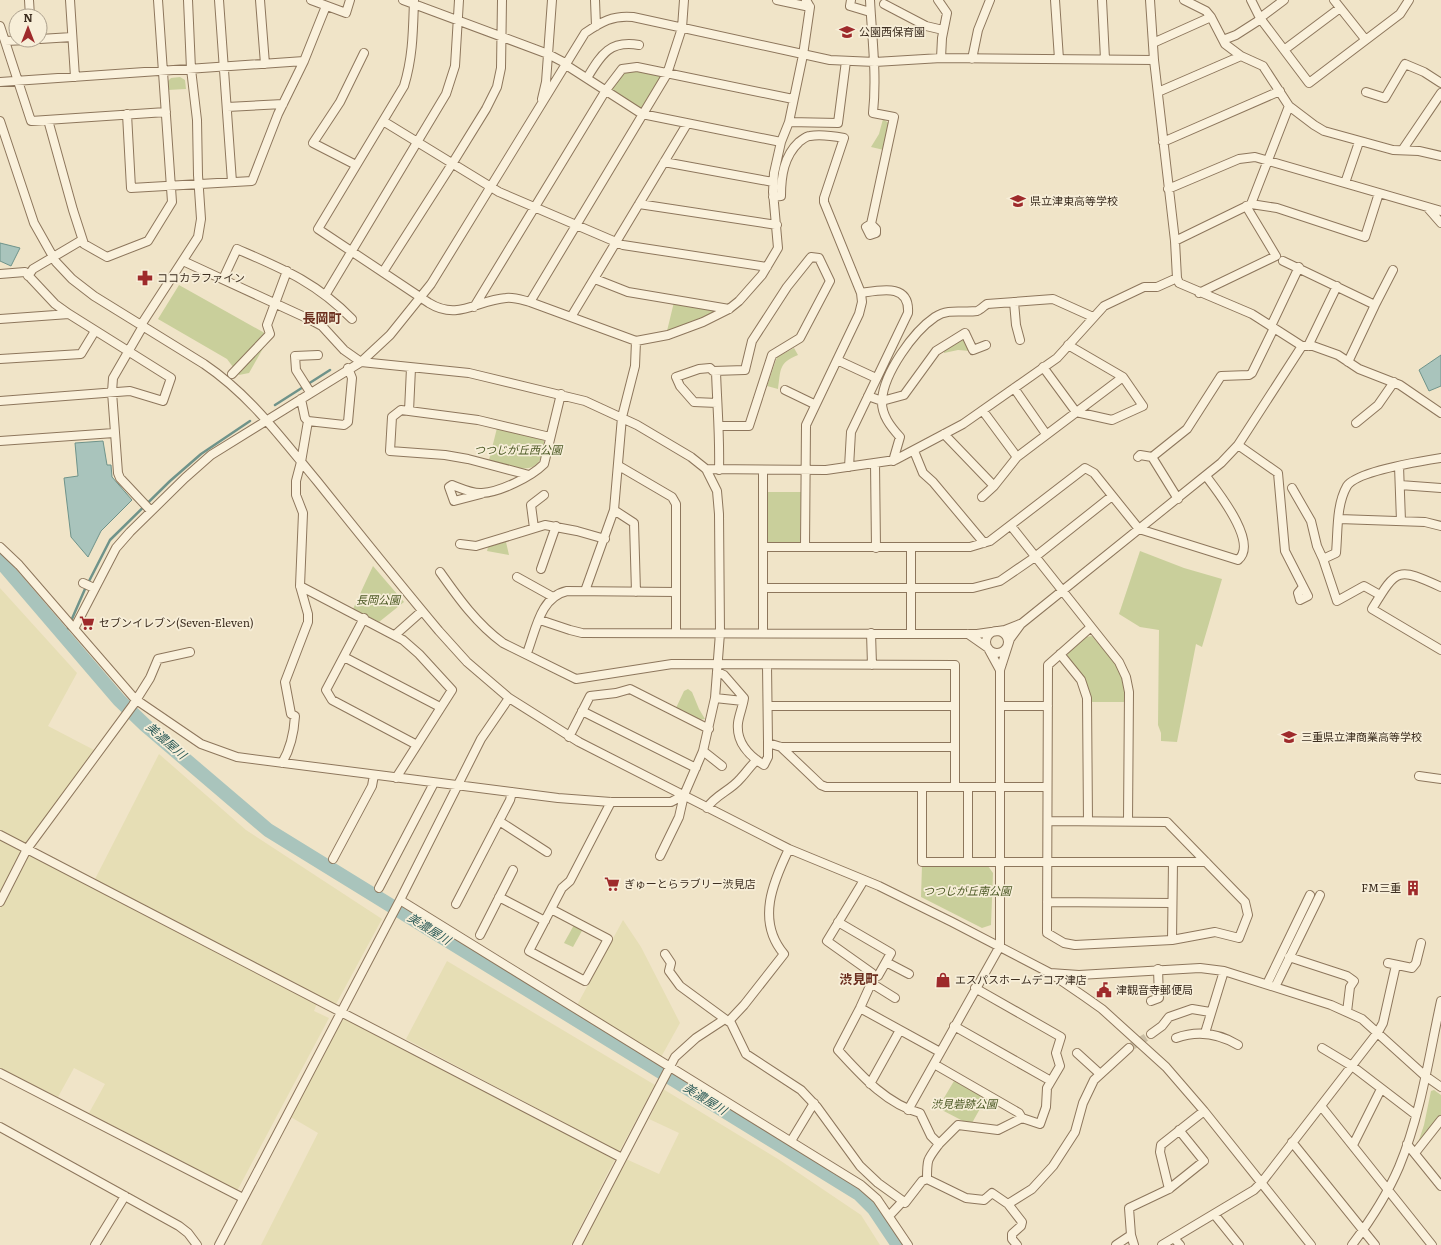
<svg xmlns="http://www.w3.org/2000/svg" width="1441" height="1245" font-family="Literata,'Noto Sans JP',serif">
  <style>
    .farmland { fill: #e6deb5 }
    .green { fill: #c9cf9b }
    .water { fill: #a9c4bc; stroke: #6f938a }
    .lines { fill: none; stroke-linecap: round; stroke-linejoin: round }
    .stream { stroke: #6f938a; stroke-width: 2.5 }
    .river { stroke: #a9c4bc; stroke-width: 14 }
    .minor-tunnel { stroke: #ccc0a6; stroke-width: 8; stroke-dasharray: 8 4; stroke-linecap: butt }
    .minor-casing { stroke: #8d765c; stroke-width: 10 }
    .minor { stroke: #faf1dc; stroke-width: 8 }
    .labels { text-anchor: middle; stroke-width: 3.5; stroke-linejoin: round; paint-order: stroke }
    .poi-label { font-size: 11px; fill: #3d2e20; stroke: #f7eed8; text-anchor: start }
    .park-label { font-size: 11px; font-style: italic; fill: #4d5a26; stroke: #f7eed8 }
    .water-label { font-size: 12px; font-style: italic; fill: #2f5d5a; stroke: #f7eed8 }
    .quarter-label { font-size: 13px; font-weight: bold; fill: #6b2e1e; stroke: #f7eed8 }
  </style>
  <rect width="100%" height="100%" fill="#f0e4c8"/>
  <!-- farmland -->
  <path class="farmland" d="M0 588 77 673 48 726 96 751 25 843 0 830Z
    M159 754 246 830 382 919 335 1006 94 881Z
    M0 839 23 850 0 893Z
    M29 854 317 1003 314 1011 329 1018 237 1191 89 1113 105 1084 74 1068 58 1097 0 1068V909Z
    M623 920 641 947 680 1023 660 1059 576 1007Z
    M447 961 655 1085 619 1152 406 1039Z
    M341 1017 615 1159 571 1245H261L318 1133 289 1116Z
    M663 1089 778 1159 861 1215 880 1245H582L626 1159 659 1174 679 1133 649 1119Z"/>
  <!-- green -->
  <path class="green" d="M637 70 659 75 661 78 644 107 640 108 612 90 611 86 623 71Z
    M180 77 185 80 186 89 168 90 167 82 171 78Z
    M883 119 890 124 884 150 871 147 879 134Z
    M179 285 270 336 249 373 239 375 227 359 158 319Z
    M674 302 715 309 716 313 667 331Z
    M964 338 970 351 958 350 944 353V351Z
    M794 348 798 355C778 363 781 370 778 389L767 386 777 357Z
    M497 428 543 439C546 444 544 449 542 454 536 479 507 465 489 460Z
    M768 492H801L800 542 796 544 770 543 768 542Z
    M506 542 509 555 487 551 488 547Z
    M1140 551 1184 568 1222 579 1202 647 1196 644 1177 742 1161 741V733L1158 725 1159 630 1140 627 1119 614Z
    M373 566 404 602 379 622 353 609Z
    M1092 636 1118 667 1123 681 1125 702H1092L1086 683 1068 658 1067 653 1085 637Z
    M688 689 692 692 699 709 705 719 699 720 676 708 684 691Z
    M922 865 988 866 993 873 991 925 982 928 921 897Z
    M574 925 583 929 573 947 564 943Z
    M954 1081 986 1098 972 1123 963 1121 938 1108Z
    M1434 1090 1441 1095V1116L1417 1146 1424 1125 1431 1091Z"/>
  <!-- water -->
  <path class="water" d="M0 243 20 248 11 266 0 261Z
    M1441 355V386L1429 391 1419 370Z
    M103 441 107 465H111L112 477 132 500 101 531 88 557 71 537 64 478 78 476 75 443Z"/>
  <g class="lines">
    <!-- stream -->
    <path class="stream" d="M275 405 330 370
      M64 637 85 589 110 540 170 481 201 454 250 421"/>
    <!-- river -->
    <path class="river" d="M0 561 119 700 145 725 268 830 859 1194 874 1209 898 1245"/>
    <!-- minor-tunnel -->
    <path class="minor-tunnel" d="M1129 1048 1151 1034"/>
    <!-- minor casing -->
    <g class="minor-casing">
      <path id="minor" d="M29 0 30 16
        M70 0 75 77
        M219 0 232 182
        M260 0 265 64
        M311 0 346 13 350 0
        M403 0 548 54 567 64
        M414 0C413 30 413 57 404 86L318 229 429 303C458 321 477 300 506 298 514 297 522 300 530 302L636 341 668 335 703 322 729 309 739 301 762 275 778 248 773 192 774 173 781 142 789 122 803 55 810 7 806 0
        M595 0 596 26
        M777 0 810 7
        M851 0 850 6 870 12
        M870 0C872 38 877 75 873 113L894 117 871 224 876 229V233L870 235 866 227 871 224
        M938 0 947 13 942 38 941 58
        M1055 0 1059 59
        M1102 0 1105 59
        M1150 0 1154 60 1175 241 1177 278 1179 283 1252 314 1302 346H1313L1338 355 1359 369 1400 385 1441 413
        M1184 0 1206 11 1211 17 1225 44 1241 56 1263 66 1289 106 1314 125 1324 131 1393 150 1419 151 1441 156
        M1251 0 1260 18 1309 83 1400 14 1409 0
        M1334 0 1365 39
        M884 4 926 26 943 30
        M1260 18 1284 0
        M0 26 31 121 166 112
        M40 39 72 37
        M1223 40 1236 35 1261 19
        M5 41 28 40
        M1153 43 1211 17
        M1284 50 1340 8
        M972 59 978 30 990 0
        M304 61 326 6
        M566 65 642 114 781 142
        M587 78C601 55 609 40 639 45
        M0 82 304 61 278 114 252 181 131 188 127 114
        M1158 92 1241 56
        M1366 92 1385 98 1405 64 1424 72 1441 83
        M542 99 546 82 552 0
        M227 107 283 104
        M48 120 73 210 84 244 107 257 148 241 172 202 158 0
        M0 121 34 223 56 262 72 279 94 296 204 364C250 395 282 439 317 481 357 531 398 582 439 631L467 662 509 698 579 742 789 849 879 886 952 922 1050 973 1085 997 1102 1009 1166 1067 1204 1111 1311 1245
        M383 121 499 192 623 245 767 267
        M789 122 838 123 846 61
        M1163 142 1280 91
        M1403 149 1441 93
        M664 162 773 182
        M356 165 313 143 340 102 364 53
        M1345 183 1359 142
        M1168 189 1239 159 1255 157 1441 211
        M773 197 781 196C781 176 784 156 799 142 802 140 806 136 810 136 821 134 833 136 844 138L824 198V202L861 293 862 302 859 314 806 425 805 547
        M639 204 777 225
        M1251 204 1289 106
        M1427 207 1441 223
        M1175 241 1251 204 1277 208 1365 237 1379 193
        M183 261 311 320 322 326 344 350 361 362 469 373 585 401 637 425 691 457 706 469 717 491 719 514 720 633 715 698 703 751 684 795 679 817 660 856
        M1283 261 1375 305 1348 362
        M383 272 452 164 486 109 497 87 501 68 502 0
        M0 274 25 272 55 304 69 314 171 378 163 401 130 391 0 401
        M28 276 33 269 82 240
        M223 279 237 249C283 269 316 282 352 319
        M595 279 628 292 729 309
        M1199 293 1276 256 1246 206
        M326 294 446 94 455 66 459 0
        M530 302 667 74 682 28 684 0
        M1014 302 1016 325 1020 340
        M1375 305 1393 270
        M474 307 606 90 622 69 637 67 793 99
        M571 317 687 124
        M0 319 69 314
        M141 325 198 237 201 219 198 175 197 120 191 69 188 0
        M143 326 113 378 112 392 118 473 120 478 151 511
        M1271 326 1299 267
        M1308 346 1337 286
        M0 359 81 354 95 331
        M837 360 876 378
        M1043 367 1076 412 1112 420 1143 406 1123 377 1068 345
        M411 368 409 411 401 410 392 417 390 451 445 455 468 459 529 475
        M716 371C717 404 720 436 719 470
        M232 374 270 334 267 325 287 271
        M1014 388 1046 434
        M785 390 814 404
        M310 392 296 370 295 356 318 355
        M868 396 882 401 904 395 936 351 965 333 973 350 986 345
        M717 403 694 402 680 386 676 377 699 369 710 368 713 371 745 370 752 341 787 287 811 257 819 258 830 281 800 338 772 355 749 426H720
        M409 411 478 420 550 437
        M983 411 1017 457
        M308 421 344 425 348 422 352 378 348 368
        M1356 423 1378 405 1394 382
        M944 434 994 486 1017 457 1123 377
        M0 441 114 433
        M1238 445 1278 473 1285 551 1308 596 1300 600 1298 593 1303 587
        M914 451 923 473 933 482 984 543
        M1138 457 1140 455 1152 457
        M893 461 900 437C891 427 881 415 882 400 884 373 913 332 935 317 949 308 962 313 977 311 980 310 984 306 987 304L1053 299 1093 317
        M875 463 876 548
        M619 466 672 497 676 504V633
        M1399 466 1401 521
        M849 467 851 432 908 313C910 283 881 290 861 293
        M706 469 826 470 895 460 963 424 1057 358 1104 306 1144 287H1157L1177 278
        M1400 485 1441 488
        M1292 488 1311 521 1317 546 1323 559
        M481 494 454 501 449 487 452 485C460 488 473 494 482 493 500 492 531 477 544 464L561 394
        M982 497 994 486
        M1178 499 1152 457 1187 429 1221 376 1249 375 1252 373 1274 328
        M614 510 634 523 636 592
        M1339 519 1425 522 1441 526
        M1011 526 1119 662 1126 677 1129 692 1128 821
        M534 528 531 505 544 495
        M460 544 476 546 545 525 577 531 605 539
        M0 547 19 565 135 699 201 744 237 757 558 798 611 802H671L684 795
        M764 547H970L990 541 1085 468 1094 473 1139 529 1238 560C1259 543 1218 492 1206 476
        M911 548V633
        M541 569 556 526
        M440 572C459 599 477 624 503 643L576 679 672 664 955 665V787
        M517 577 553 597
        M83 583 94 588
        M300 586 403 640 419 654 452 690 396 778
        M1441 587C1397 567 1397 568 1372 609L1441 650
        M764 588H973L1000 581 1035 557 1112 496
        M585 591 614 510 622 417 635 366 636 341
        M1380 595 1364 586 1337 601 1323 559 1336 553C1338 532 1336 505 1347 486 1357 471 1422 461 1441 458
        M364 618 326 690 332 700 417 745
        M540 620 570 630 582 633 977 634 1005 630 1020 624
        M75 627 116 548 130 532 185 478 211 455 361 362 390 335 431 284 585 33C601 22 613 15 633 17L830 60 875 62 941 58 1154 60
        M986 642a11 11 0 1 1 22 0a11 11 0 1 1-22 0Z
        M763 632V470
        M871 633 872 665
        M968 634 988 648 1000 670
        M395 635 422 611
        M527 653C536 630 540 597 567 591L676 592
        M1060 654 1081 680 1087 698 1088 821
        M344 657 440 707
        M767 665 768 743 781 747H954
        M717 672 724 675 744 698C743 706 739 715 738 723 736 742 749 756 764 765L768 757V743
        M715 698 743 701
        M768 706H955
        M1000 706H1048
        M582 711 696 768
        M569 737 590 696 616 693 630 689 709 729
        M781 747 821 785 826 787H1047
        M703 751 722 766
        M282 763C291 748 294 733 295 716L291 714 285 682 308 622V614L300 586 303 513 296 495V481L301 462 308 421 305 418 301 399
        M1419 776 1441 779
        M922 788V862H1206
        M707 808C715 795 730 791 740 779 746 773 750 766 757 760
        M499 821 547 852
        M1048 821 1167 822 1245 902 1248 915 1239 938 1215 932 1172 940 1075 945 1064 943 1047 933 1048 665 1091 627
        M0 835 622 1158
        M333 859 372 786 374 775
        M968 862V788
        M864 880 827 941 872 973 874 977 860 1008 838 1050C861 1075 886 1104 920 1113L931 1136 939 1144 958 1125 998 1130 1022 1118
        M379 888 434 783
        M499 897 545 921
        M400 900 861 1185 877 1199 908 1245
        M0 902 27 849 133 705 150 678 158 659 190 652
        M1047 902 1172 903
        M456 904 510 800 512 792
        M551 909 608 939 585 981 529 951 562 888 570 881 611 802
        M838 922 891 953 878 976 874 977
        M480 935 513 870
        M1172 940 1173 862
        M665 954 671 963 669 971 680 986 725 1019
        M1289 957 1347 976 1354 981 1350 987 1347 1012
        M886 962 909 974
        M1388 963 1412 968 1416 963 1421 943
        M1050 973 1079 975 1200 968 1224 971 1331 1005 1362 1019 1424 1075 1441 1087
        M871 983 895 998
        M1267 984 1310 895
        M1275 987 1320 895
        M1151 1001 1159 998 1158 969
        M860 1008 940 1052
        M729 1021 744 1005 784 954C756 921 773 882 789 849
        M954 1026 1051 1081
        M1205 1033 1224 971
        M1151 1034 1162 1026 1169 1017 1192 1009 1210 1012
        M1176 1038C1198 1030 1218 1033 1238 1045
        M1322 1048 1352 1066 1416 1115
        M1077 1053 1099 1073
        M934 1064 1019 1113 1022 1118 1040 1124 1046 1107 1047 1088 1060 1066 1056 1053 1061 1037 975 988
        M0 1073 243 1198
        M870 1084 900 1030
        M1321 1106 1432 1245
        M908 1110 1000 946V670L1010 639 1021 624 1221 463 1238 445 1302 346
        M0 1127 179 1226 188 1233 197 1245
        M791 1141 814 1103
        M1292 1142 1375 1245
        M1407 1144 1441 1186
        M1353 1145 1381 1089
        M1415 1153 1441 1120
        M927 1179 966 1198 984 1200 992 1193 1008 1204 1032 1189 1053 1166 1075 1132 1083 1103 1094 1080 1129 1048
        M1169 1189 1160 1152 1161 1145 1204 1111
        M1008 1204 1022 1222 1021 1226 1012 1234V1239L1017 1245
        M1214 1214 1239 1245
        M889 1216 903 1201 905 1203 922 1181 927 1179C927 1159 927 1160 939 1144
        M1174 1238 1180 1245
        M95 1245 125 1196
        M219 1245 400 900 481 739 509 698
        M577 1245 675 1057 696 1038 725 1019 731 1023 746 1054 801 1090 817 1107 860 1166 878 1183 903 1201
        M1116 1245 1131 1235
        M1134 1245 1131 1235 1129 1208 1169 1189 1204 1161 1179 1130
        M1162 1245 1254 1190 1262 1182 1378 1032 1383 1023 1396 965
        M1352 1245C1370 1221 1387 1195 1399 1167 1421 1114 1429 1056 1441 1001"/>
    </g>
    <!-- minor -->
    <use href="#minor" class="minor"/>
  </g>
  <!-- icons -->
  <defs>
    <g id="school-bare" transform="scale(1.2)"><path d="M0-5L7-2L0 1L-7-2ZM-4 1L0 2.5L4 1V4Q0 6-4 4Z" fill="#9e2a2b" stroke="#f7eed8" stroke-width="2.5" paint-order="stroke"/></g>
    <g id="pharmacy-bare" transform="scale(1.2)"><path d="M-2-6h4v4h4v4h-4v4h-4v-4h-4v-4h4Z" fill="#9e2a2b" stroke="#f7eed8" stroke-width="2.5" paint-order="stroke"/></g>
    <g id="supermarket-bare" transform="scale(1.2)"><path d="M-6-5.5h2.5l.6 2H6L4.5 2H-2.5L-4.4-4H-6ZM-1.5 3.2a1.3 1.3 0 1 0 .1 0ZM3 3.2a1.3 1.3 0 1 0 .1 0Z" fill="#9e2a2b" stroke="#f7eed8" stroke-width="2.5" paint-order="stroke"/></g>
    <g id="building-bare" transform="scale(1.2)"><path d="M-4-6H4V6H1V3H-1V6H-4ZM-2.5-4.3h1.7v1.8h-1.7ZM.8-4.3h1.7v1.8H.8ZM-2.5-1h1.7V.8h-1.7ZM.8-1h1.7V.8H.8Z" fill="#9e2a2b" stroke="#f7eed8" stroke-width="2.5" paint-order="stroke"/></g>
    <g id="shop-bare" transform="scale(1.2)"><path d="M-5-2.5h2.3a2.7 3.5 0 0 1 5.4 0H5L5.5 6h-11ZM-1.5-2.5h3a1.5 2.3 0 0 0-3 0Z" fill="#9e2a2b" stroke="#f7eed8" stroke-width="2.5" paint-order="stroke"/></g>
    <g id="civic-bare" transform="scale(1.2)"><path d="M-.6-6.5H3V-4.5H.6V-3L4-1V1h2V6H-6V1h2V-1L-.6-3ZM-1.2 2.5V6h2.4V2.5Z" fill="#9e2a2b" stroke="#f7eed8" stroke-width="2.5" paint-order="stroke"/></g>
  </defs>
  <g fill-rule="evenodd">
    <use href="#school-bare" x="847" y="32"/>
    <use href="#school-bare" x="1018" y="201"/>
    <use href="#pharmacy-bare" x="145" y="278"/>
    <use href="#supermarket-bare" x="87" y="623"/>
    <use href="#school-bare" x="1289" y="737"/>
    <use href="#supermarket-bare" x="612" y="884"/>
    <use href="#building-bare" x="1413" y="888"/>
    <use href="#shop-bare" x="943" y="980"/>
    <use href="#civic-bare" x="1104" y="990"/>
  </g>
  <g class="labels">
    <!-- poi labels -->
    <g class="poi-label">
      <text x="859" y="36">公園西保育園</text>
      <text x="1030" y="205">県立津東高等学校</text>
      <text x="157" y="282">ココカラファイン</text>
      <text x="99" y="627">セブンイレブン(Seven-Eleven)</text>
      <text x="1301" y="741">三重県立津商業高等学校</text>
      <text x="624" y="888">ぎゅーとらラブリー渋見店</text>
      <text x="1401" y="892" text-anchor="end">FM三重</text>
      <text x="955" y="984">エスパスホームデコア津店</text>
      <text x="1116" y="994">津観音寺郵便局</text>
    </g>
    <!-- park labels -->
    <g class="park-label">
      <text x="518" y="454">つつじが丘西公園</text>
      <text x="378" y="604">長岡公園</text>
      <text x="967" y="895">つつじが丘南公園</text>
      <text x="964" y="1108">渋見砦跡公園</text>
    </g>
    <!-- water labels -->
    <g class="water-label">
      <text transform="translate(166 741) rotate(41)" y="4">美濃屋川</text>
      <text transform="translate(429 929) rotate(32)" y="4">美濃屋川</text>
      <text transform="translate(705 1099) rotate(32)" y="4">美濃屋川</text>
    </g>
    <!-- quarter labels -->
    <g class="quarter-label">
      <text x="322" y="323">長岡町</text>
      <text x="859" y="984">渋見町</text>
    </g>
  </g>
  <!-- north arrow -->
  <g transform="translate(28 28)"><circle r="19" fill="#f7eed8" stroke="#ada18e"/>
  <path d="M0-3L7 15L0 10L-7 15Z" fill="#9e2a2b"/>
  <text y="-6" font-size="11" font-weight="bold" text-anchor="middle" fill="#3d2e20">N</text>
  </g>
</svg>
